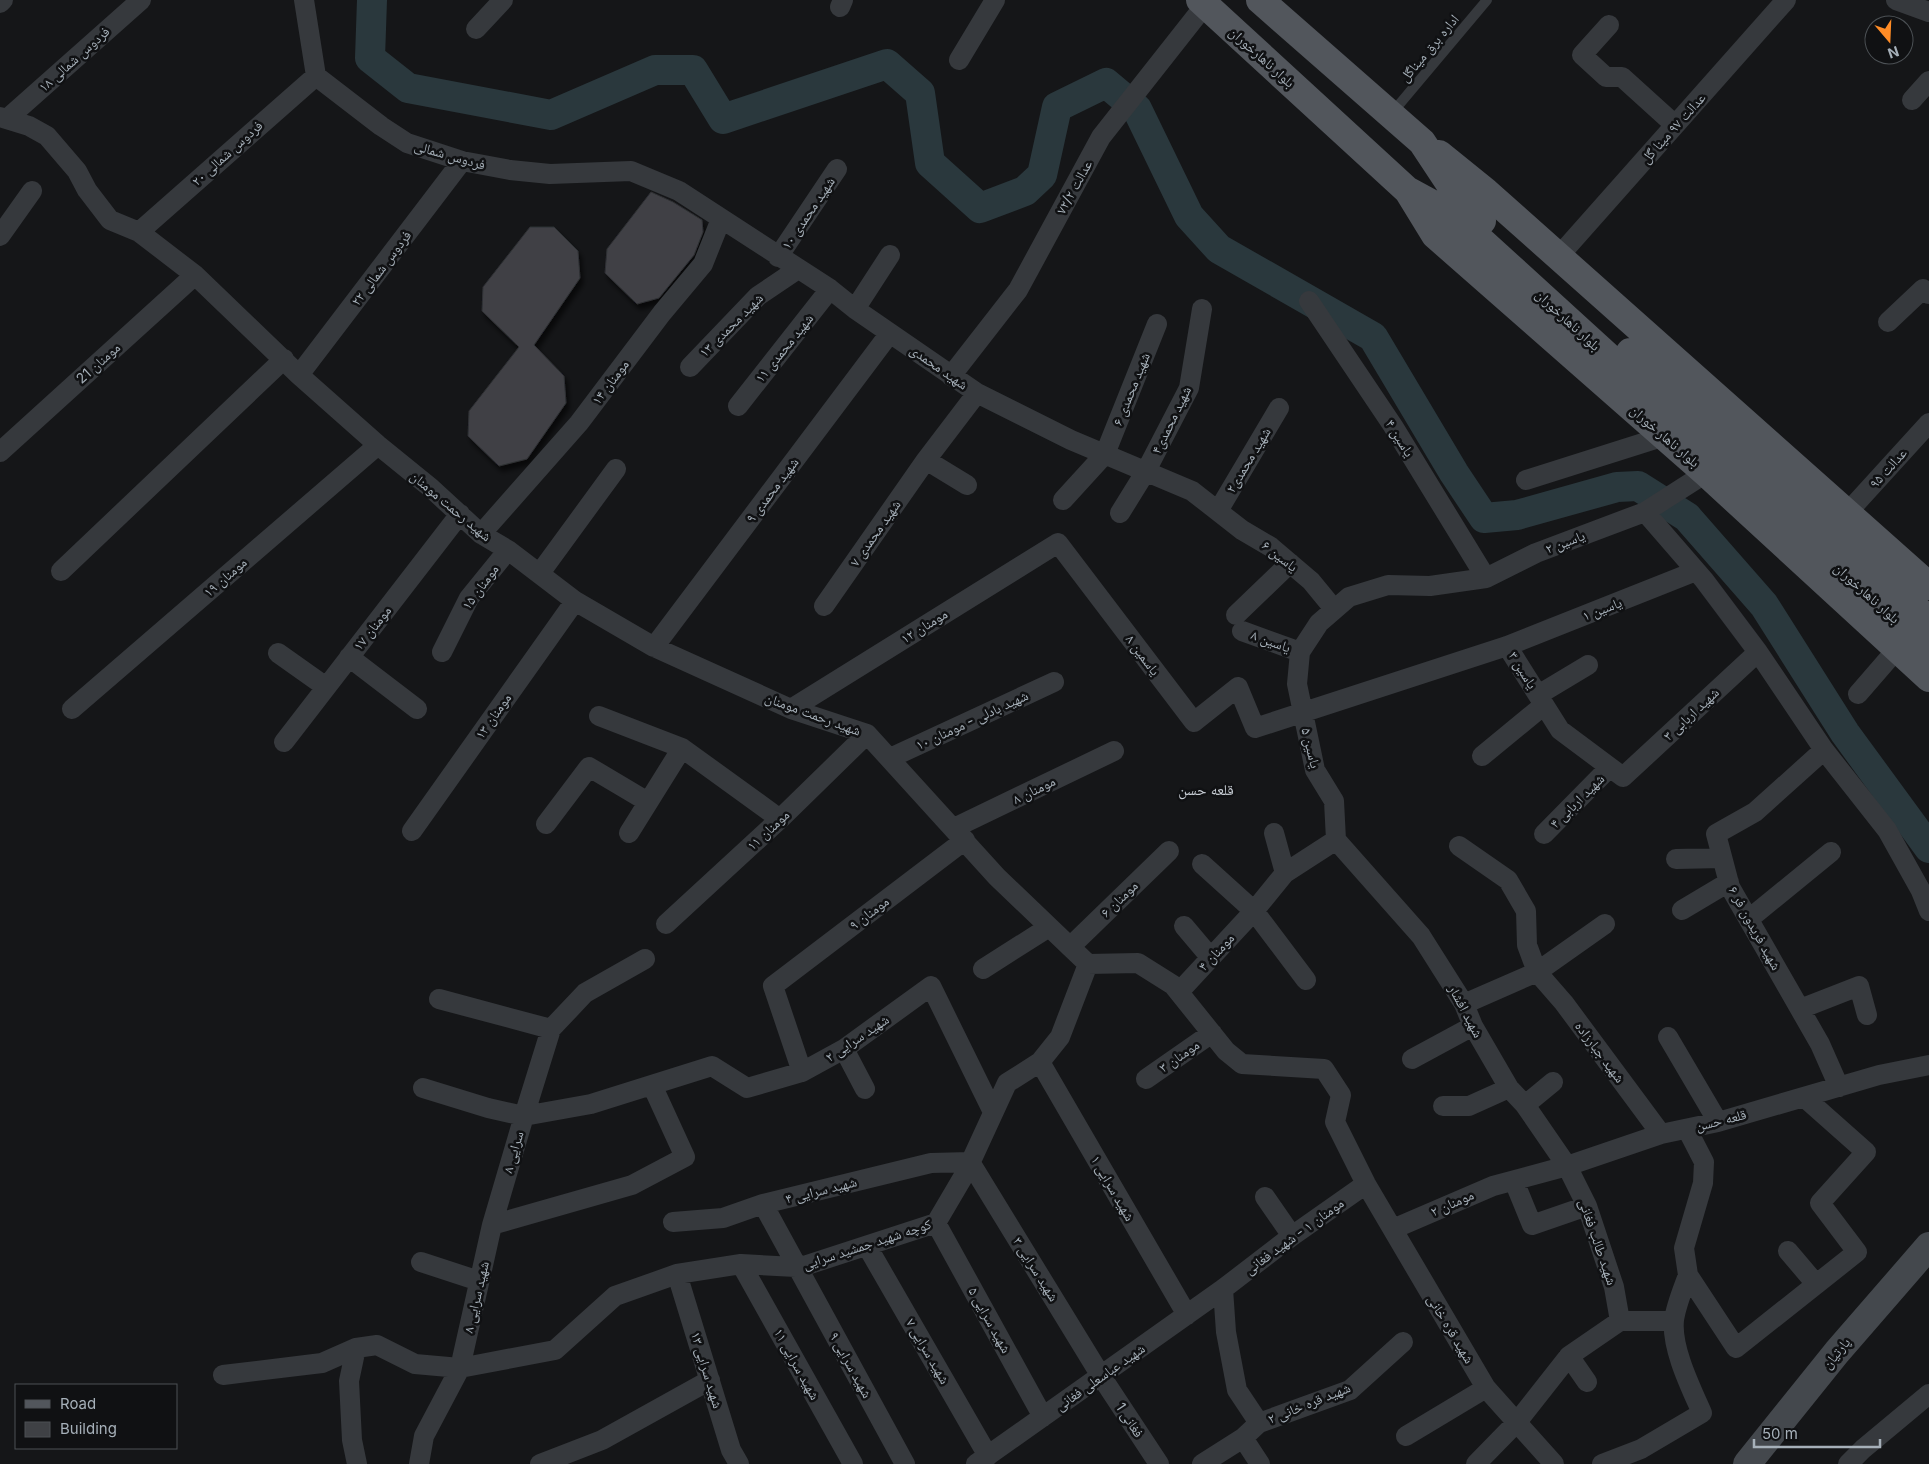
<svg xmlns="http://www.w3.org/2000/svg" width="1929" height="1464" font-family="Inter,'Noto Naskh Arabic',sans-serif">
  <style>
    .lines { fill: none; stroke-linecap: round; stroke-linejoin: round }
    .river { stroke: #2a383d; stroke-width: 30 }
    .building { fill: #3f4145; stroke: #2f3034; filter: url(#shadow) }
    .lane { stroke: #36393d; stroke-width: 10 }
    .street { stroke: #36393d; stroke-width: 20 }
    .secondary { stroke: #44484d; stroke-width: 28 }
    .primary { stroke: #52565c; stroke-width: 28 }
    .labels { text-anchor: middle; stroke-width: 5; stroke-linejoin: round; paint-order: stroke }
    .street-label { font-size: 14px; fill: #a6b0b9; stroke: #101113 }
    .neighbourhood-label { font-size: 15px; fill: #c8ced5; stroke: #101113 }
  </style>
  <defs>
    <filter id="shadow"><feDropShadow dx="3" dy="5.5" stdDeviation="2.5" flood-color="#0009"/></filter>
  </defs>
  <rect width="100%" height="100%" fill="#151618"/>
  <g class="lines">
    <!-- river -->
    <path class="river" d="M372 0 370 58 408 88 551 115 655 70H693L723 119 887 64 920 93 930 163 980 208 1025 191 1042 175 1057 107 1106 83 1137 109 1189 216 1219 249 1373 337 1454 473 1484 518 1517 515 1617 487 1638 486 1687 517 1764 605 1845 733 1929 848"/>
  </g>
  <!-- building -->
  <path class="building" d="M651 192 673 202 702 220 703 232 694 255 659 298 637 304 605 273 607 249Z
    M530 227H554L578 251 580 278 534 345 564 376 566 403 527 459 499 466 468 436 469 411 519 347 482 311 483 287Z"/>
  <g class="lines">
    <!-- lane -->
    <path class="lane" d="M1392 113 1487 0"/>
    <!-- street -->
    <path class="street" d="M304 0 316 76 381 126 407 143 462 161 510 170 550 174 631 171 679 191 830 289 855 309 977 393 1071 440 1192 491 1242 530 1271 547 1311 581 1334 609
      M1896 0 1929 12
      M0 3 3 0
      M840 7 843 0
      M1609 25 1582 55 1606 77H1622L1675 125
      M476 29 503 0
      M959 60 995 0
      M1912 100 1929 81
      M0 117 29 126 47 136 77 171 87 190 110 220 139 232 195 275 299 375 378 445 431 488 481 534 508 550 575 601 654 647 791 709 867 734 997 877 1088 964 1138 963 1173 985 1226 1051 1242 1064 1324 1069 1341 1095 1335 1122 1366 1184 1486 1388 1554 1464
      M7 119 141 0
      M139 232 316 76
      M0 236 32 191
      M1559 256 1786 0
      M778 257 837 169
      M1309 301 1393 426 1486 578
      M855 309 890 255
      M1888 322 1923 289 1929 294
      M690 367 758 296 798 269
      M299 375 462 161
      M951 376 1018 290 1101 137 1205 5
      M738 406 830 289
      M0 452 195 275
      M926 460 967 485
      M1526 480 1665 436
      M1063 500 1105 454 1157 324
      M1218 511 1279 408
      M1645 512 1704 580 1758 652 1824 750 1887 830 1921 891 1929 911
      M1120 513 1146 471 1189 388 1202 309
      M1847 513 1929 423
      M481 534 579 423 662 313 703 264 721 219
      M61 571 284 359
      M540 573 616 469
      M824 606 926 460 977 393
      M1236 615 1290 563
      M1242 631 1300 652
      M1507 646 1560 730 1623 777 1758 652
      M654 647 890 333
      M442 652 469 598 508 550
      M278 653 326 687
      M349 657 417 709
      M1858 694 1897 649
      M1538 695 1588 665
      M72 709 378 445
      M791 709 1058 543 1194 722 1238 687 1255 728 1507 646 1696 571
      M599 716 682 748 780 819
      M284 742 460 514
      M1824 750 1755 812 1716 834 1730 887 1820 1044 1839 1087
      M1482 756 1544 705
      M890 758 1054 682
      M546 824 589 767 648 802
      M954 828 1114 751
      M412 831 575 601
      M629 833 682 748
      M1274 833 1285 873
      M1544 834 1610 767
      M1336 840 1334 801 1315 770 1297 684 1300 652 1319 623 1349 597 1388 585 1430 586 1486 578 1536 553 1645 512 1706 473
      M1336 840 1421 936 1464 1004 1473 1026 1509 1088 1525 1105 1567 1166 1587 1206 1614 1287 1620 1321
      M1459 846 1508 880 1526 911 1527 945 1537 972 1564 1003 1661 1134
      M1676 859 1722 858
      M1202 864 1254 911 1306 980
      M1682 910 1729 882
      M1749 919 1831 852
      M666 924 780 819 867 734
      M1184 926 1211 958
      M1070 947 1169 851
      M983 969 1049 927
      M1179 992 1254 911 1285 873 1336 840
      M439 999 551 1029
      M1464 1004 1537 972 1605 924
      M1800 1009 1859 986 1867 1015
      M1668 1037 1718 1122
      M844 1049 865 1089
      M1412 1059 1473 1026
      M1040 1062 1187 1315
      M802 1072 773 986 965 840
      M1146 1079 1212 1033
      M423 1088 488 1108 524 1116 551 1029 585 993 645 959
      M1525 1105 1553 1082
      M1443 1106H1469L1509 1088
      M1687 1129 1704 1162 1703 1183 1684 1248 1688 1275 1736 1348 1857 1252 1820 1203 1866 1152 1804 1097
      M1514 1181 1532 1225 1587 1206
      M1265 1197 1292 1236
      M763 1204 905 1464
      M673 1222 723 1218 763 1204 931 1163 970 1162 1101 1376 1159 1464
      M936 1223 1043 1417
      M492 1225 632 1185 685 1157 652 1085
      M1393 1229 1493 1186 1567 1166 1661 1134 1718 1122 1879 1075 1929 1065
      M867 1246 988 1456
      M1788 1251 1816 1284
      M421 1262 479 1281
      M741 1264 853 1464
      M677 1274 731 1450 739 1464
      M1223 1289 1226 1332 1237 1390 1259 1423
      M1620 1321H1673
      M356 1348 349 1381 352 1440 357 1464
      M1569 1356 1587 1382
      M223 1375 322 1363 356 1348 377 1345 415 1364 460 1368 555 1350 615 1296 677 1274 741 1264 796 1267 807 1265 936 1223 966 1172 1007 1083 1040 1062 1060 1037 1088 964
      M1406 1436 1486 1388
      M1243 1438 1260 1464
      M419 1464 424 1436 460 1368 492 1225 524 1116 591 1104 712 1066 747 1088 802 1072 844 1049 931 986 993 1112
      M540 1464 602 1440 710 1380
      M976 1464 1223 1289 1292 1236 1366 1184
      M1202 1464 1243 1438 1259 1423 1350 1390 1403 1342
      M1476 1464 1517 1422 1569 1356 1620 1321
      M1602 1464 1641 1449 1702 1413C1691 1388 1671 1348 1674 1320 1676 1305 1683 1289 1688 1275
      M1848 1464 1863 1449 1929 1394"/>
    <!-- secondary -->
    <path class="secondary" d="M1747 1464 1837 1352 1929 1246"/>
    <!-- primary -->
    <path class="primary" d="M1200 0 1407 190 1453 215 1929 649
      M1260 0 1422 142 1463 204 1482 221
      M1439 154 1486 192 1929 586
      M1408 191 1435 235 1706 473 1929 678
      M1630 352 1929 620"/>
  </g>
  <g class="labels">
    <!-- street labels -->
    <g class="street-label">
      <text transform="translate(1429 48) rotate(-50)" y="5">اداره برق میناگل</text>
      <text transform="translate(1262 57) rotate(42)" y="5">بلوار ناهارخوران</text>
      <text transform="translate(74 59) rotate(-42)" y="5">فردوس شمالی ۱۸</text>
      <text transform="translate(1673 128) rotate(-48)" y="5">عدالت ۹۷ مینا گل</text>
      <text transform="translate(227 153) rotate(-42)" y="5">فردوس شمالی ۲۰</text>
      <text transform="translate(450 155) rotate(16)" y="5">فردوس شمالی</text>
      <text transform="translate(1074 187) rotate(-61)" y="5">عدالت ۷۲/۲</text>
      <text transform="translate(808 213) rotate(-56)" y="5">۱۰ شهید محمدی</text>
      <text transform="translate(381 268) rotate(-53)" y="5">فردوس شمالی ۲۲</text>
      <text transform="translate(1568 320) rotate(43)" y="5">بلوار ناهارخوران</text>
      <text transform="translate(731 325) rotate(-45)" y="5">۱۳ شهید محمدی</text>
      <text transform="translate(784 348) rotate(-51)" y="5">۱۱ شهید محمدی</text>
      <text transform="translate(98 363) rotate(-42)" y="5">مومنان 21</text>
      <text transform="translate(939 367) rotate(35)" y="5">شهید محمدی</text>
      <text transform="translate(610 382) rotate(-53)" y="5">مومنان ۱۴</text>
      <text transform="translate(1131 389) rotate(-68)" y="5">۶ شهید محمدی</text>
      <text transform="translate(1171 420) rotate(-64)" y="5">شهید محمدی۴</text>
      <text transform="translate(1665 436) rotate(41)" y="5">بلوار ناهار خوران</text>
      <text transform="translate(1400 438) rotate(58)" y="5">یاسین ۴</text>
      <text transform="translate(1248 460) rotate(-59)" y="5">شهید محمدی۲</text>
      <text transform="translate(1888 468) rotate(-48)" y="5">عدالت ۹۵</text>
      <text transform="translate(772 490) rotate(-53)" y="5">۹ شهید محمدی</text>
      <text transform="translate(451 506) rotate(40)" y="5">شهید رحمت مومنان</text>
      <text transform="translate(875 533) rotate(-55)" y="5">شهید محمدی ۷</text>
      <text transform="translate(1565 542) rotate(-21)" y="5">یاسین ۲</text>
      <text transform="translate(1280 556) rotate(38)" y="5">یاسین ۶</text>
      <text transform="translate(225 577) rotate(-41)" y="5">مومنان ۱۹</text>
      <text transform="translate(480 587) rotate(-54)" y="5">مومنان ۱۵</text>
      <text transform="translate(1867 593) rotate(42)" y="5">بلوار ناهارخوران</text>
      <text transform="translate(1602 609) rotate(-21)" y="5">یاسین ۱</text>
      <text transform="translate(924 626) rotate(-32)" y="5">مومنان ۱۲</text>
      <text transform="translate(372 628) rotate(-52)" y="5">مومنان ۱۷</text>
      <text transform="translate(1271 641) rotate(20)" y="5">یاسین ۸</text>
      <text transform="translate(1143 655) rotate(53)" y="5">یاسمین ۸</text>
      <text transform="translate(1523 670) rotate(58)" y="5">یاسین ۳</text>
      <text transform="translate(813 714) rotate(20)" y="5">شهید رحمت مومنان</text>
      <text transform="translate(1691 714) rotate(-43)" y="5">شهید اربابی ۳</text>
      <text transform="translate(493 716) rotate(-55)" y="5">مومنان ۱۳</text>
      <text transform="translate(972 720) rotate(-25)" y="5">شهید بادلی - مومنان ۱۰</text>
      <text transform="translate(1311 748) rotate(76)" y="5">یاسین ۵</text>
      <text transform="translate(1034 790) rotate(-26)" y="5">مومنان ۸</text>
      <text transform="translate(1577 801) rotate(-45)" y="5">شهید اربابی ۴</text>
      <text transform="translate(768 830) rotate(-43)" y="5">مومنان ۱۱</text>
      <text transform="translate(1119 899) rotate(-44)" y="5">مومنان ۶</text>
      <text transform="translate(869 913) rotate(-37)" y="5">مومنان ۹</text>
      <text transform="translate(1755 928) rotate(61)" y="5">شهید فریدون فر ۶</text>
      <text transform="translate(1216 952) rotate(-47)" y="5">۴ مومنان</text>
      <text transform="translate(1466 1011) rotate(62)" y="5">شهید افشار</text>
      <text transform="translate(857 1038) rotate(-34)" y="5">شهید سرایی ۲</text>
      <text transform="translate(1600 1052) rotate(53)" y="5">شهید جبارزاده</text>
      <text transform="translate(1179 1056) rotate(-35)" y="5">مومنان ۳</text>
      <text transform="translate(1721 1120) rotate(-14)" y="5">قلعه حسن</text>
      <text transform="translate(513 1152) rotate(-74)" y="5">سرایی ۸</text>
      <text transform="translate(1113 1188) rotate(60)" y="5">شهید سرایی ۱</text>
      <text transform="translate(821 1190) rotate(-14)" y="5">شهید سرایی ۴</text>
      <text transform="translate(1452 1203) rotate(-24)" y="5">۲ مومنان</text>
      <text transform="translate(1294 1236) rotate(-36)" y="5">مومنان ۱ - شهید فغانی</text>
      <text transform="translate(1598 1242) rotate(71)" y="5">شهید طالب فغانی</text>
      <text transform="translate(867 1244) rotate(-18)" y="5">کوچه شهید جمشید سرایی</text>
      <text transform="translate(1036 1269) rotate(58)" y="5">شهید سرایی ۳</text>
      <text transform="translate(476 1297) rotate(-77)" y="5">شهید سرایی ۸</text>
      <text transform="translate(990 1320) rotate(61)" y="5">شهید سرایی ۵</text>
      <text transform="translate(1451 1329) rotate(59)" y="5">شهید قره خانی</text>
      <text transform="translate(928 1351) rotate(60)" y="5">شهید سرایی ۷</text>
      <text transform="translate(1836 1353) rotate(-51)" y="5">پارتیان</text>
      <text transform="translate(797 1364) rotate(61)" y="5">شهید سرایی ۱۱</text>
      <text transform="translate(851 1365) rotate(61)" y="5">شهید سرایی ۹</text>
      <text transform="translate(707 1370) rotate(73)" y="5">شهید سرایی ۱۳</text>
      <text transform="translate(1100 1377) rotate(-35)" y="5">شهید عباسعلی فغانی</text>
      <text transform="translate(1309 1403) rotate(-22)" y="5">۲ شهید قره خانی</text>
      <text transform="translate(1130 1420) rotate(57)" y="5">فغانی 1</text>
    </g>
    <!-- neighbourhood labels -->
    <g class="neighbourhood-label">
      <text x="1206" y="795">قلعه حسن</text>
    </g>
  </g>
  <!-- legend -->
  <rect x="15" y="1384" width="162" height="65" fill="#101113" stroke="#4c5155"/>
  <rect x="25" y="1400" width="25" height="8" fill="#52565c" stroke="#4c5155"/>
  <text x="60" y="1409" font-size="15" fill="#a6b0b9">Road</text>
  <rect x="25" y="1422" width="25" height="15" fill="#3f4145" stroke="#4c5155"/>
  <text x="60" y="1434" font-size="15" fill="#a6b0b9">Building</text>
  <!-- north arrow -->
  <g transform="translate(1889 40) rotate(161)"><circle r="24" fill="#101113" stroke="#4c5155"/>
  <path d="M0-4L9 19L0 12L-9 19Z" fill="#ff8c26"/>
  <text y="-8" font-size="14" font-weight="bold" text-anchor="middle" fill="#a6b0b9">N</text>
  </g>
  <!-- scale -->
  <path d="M1754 1439v8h126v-8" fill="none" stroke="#a6b0b9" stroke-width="2.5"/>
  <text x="1762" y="1439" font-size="15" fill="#a6b0b9" stroke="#101113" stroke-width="4" paint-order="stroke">50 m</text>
</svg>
